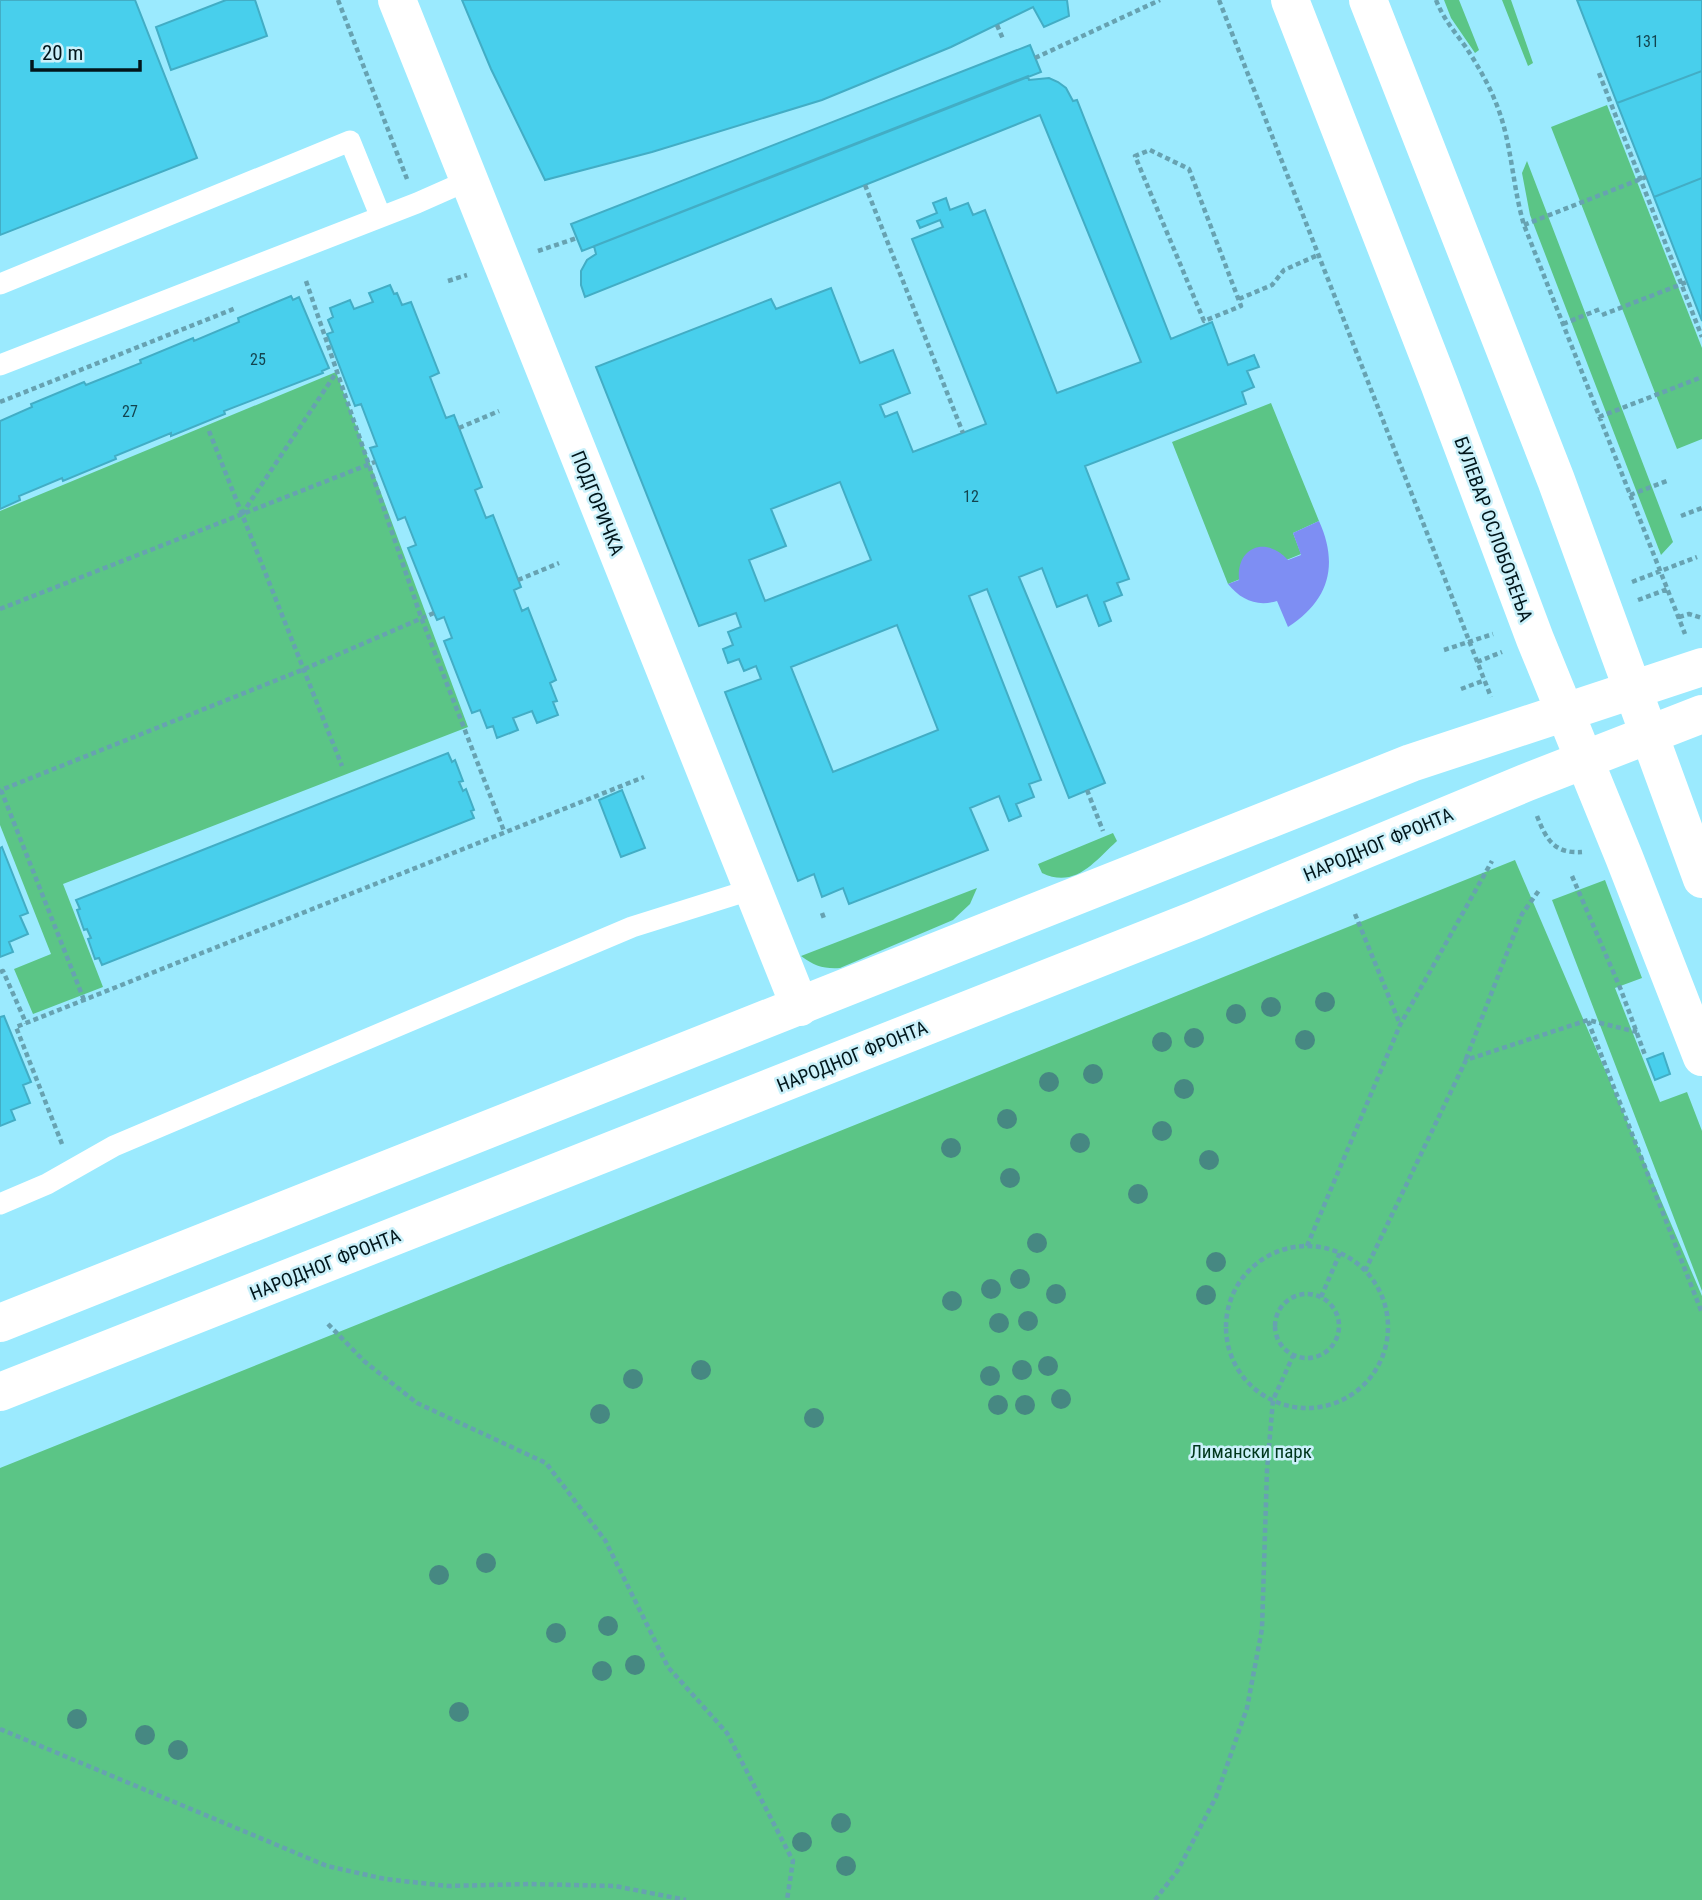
<svg xmlns="http://www.w3.org/2000/svg" width="1702" height="1900" font-family="'Roboto Condensed',sans-serif">
  <style>
    .green { fill: #5bc586 }
    .water { fill: #7e8ef3 }
    .building { fill: #48cfec; stroke: #42adc5; stroke-width: 2; fill-rule: evenodd }
    .lines { fill: none; stroke-linecap: round; stroke-linejoin: round }
    .path { stroke: #67a2b1; stroke-width: 4.5; stroke-dasharray: 5 3.5; stroke-linecap: butt }
    .lane { stroke: #fff; stroke-width: 21 }
    .street { stroke: #fff; stroke-width: 38 }
    .secondary { stroke: #fff; stroke-width: 38 }
    .tree { fill: #468882 }
    .labels { text-anchor: middle; stroke-width: 5; stroke-linejoin: round; paint-order: stroke }
    .number-label { font-size: 16px; fill: #13444f }
    .street-label { font-size: 19px; fill: #01161b; stroke: #cbf1fa }
    .park-label { font-size: 19px; fill: #00371c; stroke: #cbf1fa }
  </style>
  <rect width="100%" height="100%" fill="#9beafe"/>
  <!-- green -->
  <path class="green" d="M1444 0H1459L1479 50 1475 53 1451 18Z
    M1502 0H1511L1533 63 1528 66Z
    M1607 105 1702 348V439L1677 449 1551 127Z
    M1527 161 1673 542 1661 555 1530 215 1522 173Z
    M336 372 468 727 63 884 103 987 33 1014 14 969 51 954 0 825V511Z
    M1271 403 1319 521 1293 533 1301 554 1228 584 1172 442Z
    M1113 833 1117 841C1094 862 1075 889 1042 873L1038 864Z
    M1515 860 1702 1296V1900H0V1468Z
    M1605 880 1642 978 1615 988 1660 1102 1687 1092 1702 1131V1291L1552 900Z
    M977 888 970 904 953 920 840 968C824 969 814 966 801 956Z"/>
  <!-- water -->
  <path class="water" d="M1319 521C1339 565 1329 601 1288 627L1277 601C1257 607 1241 600 1228 584L1239 580C1236 546 1267 536 1288 560L1301 555 1293 533Z"/>
  <!-- building -->
  <path class="building" d="M0 0H135L197 158 0 235Z
    M226 0H255L267 36 171 70 156 27Z
    M462 0H1067L1069 16 1044 27 1033 7 951 47 822 100 652 152 545 180 491 69Z
    M1577 0H1702V71L1617 103Z
    M1030 45 1041 72 582 251 571 224Z
    M1702 71V178L1654 197 1617 103Z
    M1028 76 1029 80 1049 78 1058 82 1066 88 1073 101 1077 100 1171 339 1212 322 1228 365 1254 355 1259 367 1247 371 1254 387 1242 392 1246 404 1085 466 1129 579 1117 583 1122 595 1104 602 1111 621 1099 626 1087 595 1057 607 1042 568 1019 577 1105 783 1069 798 987 589 969 596 1041 780 1029 784 1034 797 1016 804 1021 816 1009 821 999 796 970 808 988 850 849 904 843 888 822 897 814 874 798 881 725 692 761 679 756 666 744 671 739 659 728 663 723 649 733 645 728 632 741 627 736 613 699 626 596 367 771 299 776 309 831 288 860 363 893 350 910 393 880 405 885 417 897 412 913 452 986 424 912 239 943 227 940 220 920 228 917 221 937 213 933 203 946 198 950 210 968 203 973 215 985 210 1057 393 1141 362 1040 115 585 297 581 285V271L587 260 596 254 594 246ZM840 482 871 560 765 601 749 560 786 546 771 509ZM897 625 938 730 833 772 791 667Z
    M1702 178V321L1654 197Z
    M390 285 394 294 397 293 402 305 411 302 439 373 430 377 446 418 454 415 482 487 475 490 486 518 493 515 521 587 514 590 522 611 528 608 556 680 550 683 557 701 553 702 558 715 537 723 532 711 513 718 518 730 497 738 493 726 487 728 480 710 472 713 444 641 452 638 444 617 437 620 434 613 408 548 416 545 405 517 398 520 370 448 377 446 361 404 355 406 327 334 333 332 328 320 333 317 330 308 350 300 354 309 373 302 369 293Z
    M291 296 293 300 299 297 329 368 322 371 323 373 224 411 225 414 171 436V433L115 456 116 459 63 481 62 478 19 496 20 500 0 509V421L32 407 31 404 84 382 86 385 141 363 140 360 193 338 194 341 239 322 238 318Z
    M448 753 452 762 455 760 463 781 459 782 463 791 466 789 474 810 471 811 474 818 102 965 99 958 95 959 88 939 91 938 87 929 84 930 77 910 80 909 76 900Z
    M622 790 645 848 621 857 599 800Z
    M2 847 28 913 20 916 28 934 9 942 13 952 0 957V848Z
    M4 1016 31 1082 23 1085 30 1103 11 1110 15 1120 0 1126V1017Z
    M1663 1053 1670 1074 1655 1080 1647 1059Z"/>
  <g class="lines">
    <!-- path -->
    <path class="path" d="M338 0 407 179
      M1219 0 1491 697
      M1436 0C1443 18 1454 31 1465 46 1477 64 1488 83 1496 103 1512 142 1512 185 1524 225L1685 634
      M997 25 1003 39
      M1035 58 1160 0
      M1599 73 1702 337
      M1150 150 1189 169 1241 306 1204 321 1135 156Z
      M865 185 963 433
      M1524 225 1646 177
      M538 251 577 238
      M306 281 421 617 504 831
      M448 281 467 275
      M1239 299 1272 285 1284 270 1318 255
      M1602 315 1687 282
      M1563 324 1600 309
      M0 402 236 308
      M1599 417 1702 377
      M459 428 499 411
      M209 431 342 766
      M1630 495 1667 481
      M242 514 336 373
      M1681 516 1702 508
      M518 580 559 563
      M1632 582 1697 557
      M1638 600 1668 589
      M0 609 375 462
      M1679 617 1689 614 1702 618
      M1444 650 1493 634
      M1477 662 1502 652
      M1461 689 1485 680
      M1087 790 1103 831
      M1537 816C1546 839 1554 854 1582 852
      M1572 876 1621 990 1645 1055
      M822 913 825 921
      M1355 914 1400 1024
      M0 972 3 971 26 1023
      M84 1000 1 790 302 670 434 613
      M1588 1021 1702 1313
      M1466 1059 1522 914 1540 889
      M62 1144 16 1027 644 777
      M1307 1246 1400 1025 1492 861
      M1226 1327a81 81 0 1 1 162 0a81 81 0 1 1-162 0Z
      M1365 1271 1466 1060 1588 1020 1637 1032
      M1275 1326a32 32 0 1 1 64 0a32 32 0 1 1-64 0Z
      M1321 1297 1340 1253
      M328 1324 364 1361 417 1403 546 1463 605 1540 668 1667 727 1733 793 1861 787 1900
      M0 1729 327 1866 385 1879 448 1886 529 1884 615 1886 686 1900
      M1155 1900 1178 1870 1216 1797 1247 1708 1262 1629 1267 1470 1273 1400 1293 1356"/>
    <!-- lane -->
    <path class="lane" d="M0 284 350 141 380 215
      M0 365 417 203 469 180
      M0 1204 47 1184 114 1146 632 927 753 889"/>
    <!-- street -->
    <path class="street" d="M397 0 800 1007"/>
    <!-- secondary -->
    <path class="secondary" d="M1290 0 1439 383 1535 639 1624 857 1702 1057
      M1368 0 1556 480 1702 879
      M0 1323 1411 763 1702 667
      M0 1392 1195 920 1525 783 1702 714"/>
  </g>
  <!-- trees -->
  <g class="tree">
    <circle cx="1325" cy="1002" r="10"/>
    <circle cx="1271" cy="1007" r="10"/>
    <circle cx="1236" cy="1014" r="10"/>
    <circle cx="1194" cy="1038" r="10"/>
    <circle cx="1305" cy="1040" r="10"/>
    <circle cx="1162" cy="1042" r="10"/>
    <circle cx="1093" cy="1074" r="10"/>
    <circle cx="1049" cy="1082" r="10"/>
    <circle cx="1184" cy="1089" r="10"/>
    <circle cx="1007" cy="1119" r="10"/>
    <circle cx="1162" cy="1131" r="10"/>
    <circle cx="1080" cy="1143" r="10"/>
    <circle cx="951" cy="1148" r="10"/>
    <circle cx="1209" cy="1160" r="10"/>
    <circle cx="1010" cy="1178" r="10"/>
    <circle cx="1138" cy="1194" r="10"/>
    <circle cx="1037" cy="1243" r="10"/>
    <circle cx="1216" cy="1262" r="10"/>
    <circle cx="1020" cy="1279" r="10"/>
    <circle cx="991" cy="1289" r="10"/>
    <circle cx="1056" cy="1294" r="10"/>
    <circle cx="1206" cy="1295" r="10"/>
    <circle cx="952" cy="1301" r="10"/>
    <circle cx="1028" cy="1321" r="10"/>
    <circle cx="999" cy="1323" r="10"/>
    <circle cx="1048" cy="1366" r="10"/>
    <circle cx="701" cy="1370" r="10"/>
    <circle cx="1022" cy="1370" r="10"/>
    <circle cx="990" cy="1376" r="10"/>
    <circle cx="633" cy="1379" r="10"/>
    <circle cx="1061" cy="1399" r="10"/>
    <circle cx="998" cy="1405" r="10"/>
    <circle cx="1025" cy="1405" r="10"/>
    <circle cx="600" cy="1414" r="10"/>
    <circle cx="814" cy="1418" r="10"/>
    <circle cx="486" cy="1563" r="10"/>
    <circle cx="439" cy="1575" r="10"/>
    <circle cx="608" cy="1626" r="10"/>
    <circle cx="556" cy="1633" r="10"/>
    <circle cx="635" cy="1665" r="10"/>
    <circle cx="602" cy="1671" r="10"/>
    <circle cx="459" cy="1712" r="10"/>
    <circle cx="77" cy="1719" r="10"/>
    <circle cx="145" cy="1735" r="10"/>
    <circle cx="178" cy="1750" r="10"/>
    <circle cx="841" cy="1823" r="10"/>
    <circle cx="802" cy="1842" r="10"/>
    <circle cx="846" cy="1866" r="10"/>
  </g>
  <g class="labels">
    <!-- number labels -->
    <g class="number-label">
      <text x="1647" y="47">131</text>
      <text x="258" y="365">25</text>
      <text x="130" y="417">27</text>
      <text x="971" y="502">12</text>
    </g>
    <!-- street labels -->
    <g class="street-label">
      <text transform="translate(598 503) rotate(68)" y="7">ПОДГОРИЧКА</text>
      <text transform="translate(1494 529) rotate(70)" y="7">БУЛЕВАР ОСЛОБОЂЕЊА</text>
      <text transform="translate(1378 844) rotate(-23)" y="7">НАРОДНОГ ФРОНТА</text>
      <text transform="translate(852 1056) rotate(-22)" y="7">НАРОДНОГ ФРОНТА</text>
      <text transform="translate(325 1264) rotate(-22)" y="7">НАРОДНОГ ФРОНТА</text>
    </g>
    <!-- park labels -->
    <g class="park-label">
      <text x="1251" y="1458">Лимански парк</text>
    </g>
  </g>
  <!-- scale -->
  <path d="M32 60v10h108v-10" fill="none" stroke="#01161b" stroke-width="3.5"/>
  <text x="42" y="60" font-size="21" fill="#01161b" stroke="#cbf1fa" stroke-width="5" paint-order="stroke">20 m</text>
</svg>
